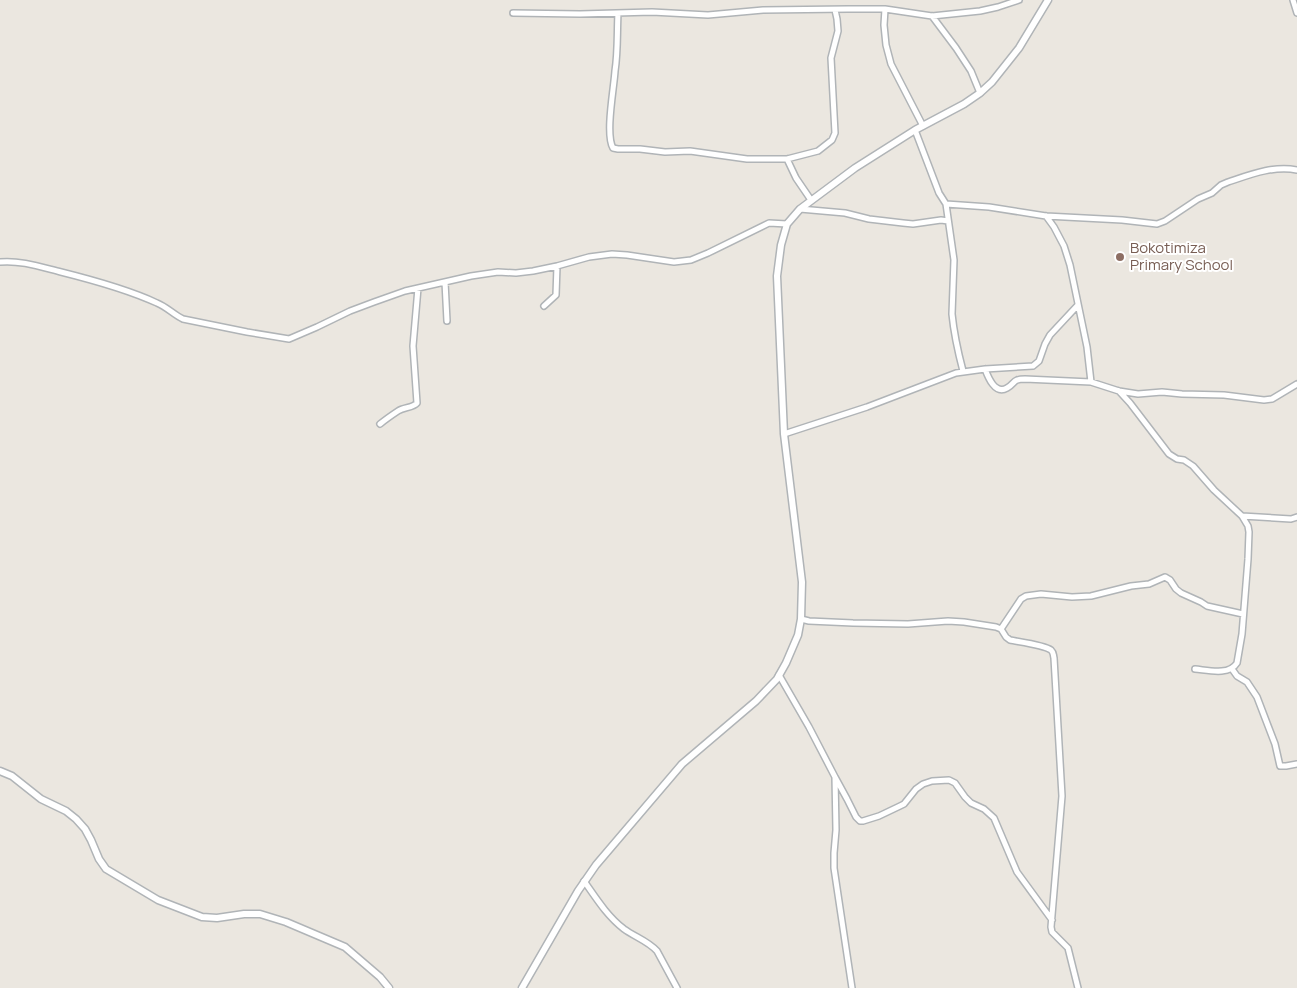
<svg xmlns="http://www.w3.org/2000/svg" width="1297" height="988" font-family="Manrope,sans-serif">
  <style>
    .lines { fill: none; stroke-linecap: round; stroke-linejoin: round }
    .minor-casing { stroke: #b0b4b7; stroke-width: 8 }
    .tertiary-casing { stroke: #b0b4b7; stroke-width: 9 }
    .minor { stroke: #fff; stroke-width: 5 }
    .tertiary { stroke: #fff; stroke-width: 6 }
    .education-dot { fill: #8d6e63; stroke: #fff; stroke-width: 2 }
    .labels { text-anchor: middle; stroke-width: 4; stroke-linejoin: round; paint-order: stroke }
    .education-label { font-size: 15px; fill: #785e54; stroke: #fff; text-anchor: start }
  </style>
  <rect width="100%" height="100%" fill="#ebe7e0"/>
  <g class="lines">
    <!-- minor casing -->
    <g class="minor-casing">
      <path id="minor" d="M1293 0 1297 13
        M885 9 884 25 886 45 891 64 923 126
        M513 13 580 14 652 12 708 15 763 10 848 9H885L932 16 980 11 998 7 1019 0
        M618 13C617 32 618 52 615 71 614 88 605 134 613 148L618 149H640L665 152 690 151 747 159H787L818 151 832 140 835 133 831 58 838 31 837 19 835 10
        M932 16 956 48 971 71 980 93
        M915 130 939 193 946 204 954 260 952 314C954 334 958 352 963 371
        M787 159 796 178 811 200
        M946 204 989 207 1046 216 1122 220 1157 224 1165 221 1198 199 1212 193 1221 185 1228 182C1249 175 1274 165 1297 170
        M800 209 845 213 869 219 903 223 913 224 941 220 948 221
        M1046 216 1054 227 1064 246 1070 265 1087 347 1091 382
        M0 262C20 260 41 267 61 272 93 280 127 289 157 303 167 307 174 315 183 319L247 332 289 339 317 327 350 311 374 302 405 291 471 276 498 272 516 273 533 271 557 266 589 257 612 254 627 255 674 262 691 260 708 253 769 223 787 224
        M445 282 447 321
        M544 306 556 295 557 266
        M985 369C988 377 995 395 1007 388 1016 383 1012 379 1025 379L1091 382 1119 391 1138 394 1162 392 1182 394 1224 395 1264 400 1272 399 1297 384
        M1119 391 1130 403 1169 454 1177 459 1184 460 1193 466 1214 490 1242 516 1291 519 1297 517
        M380 424C386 419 392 415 398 411 404 407 413 408 417 403L413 346 418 288
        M784 434 867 407 956 373 985 369 1033 366 1039 361 1045 344 1050 335 1078 305
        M801 619 809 621 853 623 908 624 948 621 964 622 996 627 1001 629 1006 637 1010 640C1020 642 1044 645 1051 650 1054 653 1053 654 1054 658L1062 796 1051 927 1052 932 1068 948 1078 988
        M1001 629 1021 599 1026 596 1041 594 1072 597 1091 596 1131 586 1149 584 1165 577 1170 580 1176 589 1181 593 1201 602 1207 606 1243 614
        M1195 669C1207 670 1229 676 1237 663L1242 634 1248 559 1249 532 1248 526 1242 516
        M1232 669 1237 676 1247 682 1257 697 1275 744 1280 766H1286L1297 764
        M779 675 809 727 835 777 836 830 834 853V868L852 988
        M835 777 847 799 856 817 860 821H863L879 816 900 806 904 804 916 789 923 784 932 781 949 780 955 783 965 797 971 803 984 809 994 818 1017 872 1052 920
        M584 881C596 898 607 916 624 929 635 937 648 941 657 951L677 988"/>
    </g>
    <!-- tertiary casing -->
    <g class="tertiary-casing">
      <path id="tertiary" d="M0 771 12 776 41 799 66 811 76 819 85 829 91 840 99 859 106 869 158 900 202 917 217 918 244 914H260L286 922 345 947 380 977 389 988
        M522 988 578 891 596 865 682 764 756 701 777 679 786 663 798 635 801 619 802 582 784 434 777 276 781 245 787 224 800 209 855 168 915 130 964 104 980 93 992 82 1019 48 1048 0"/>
    </g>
    <!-- minor -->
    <use href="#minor" class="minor"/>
    <!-- tertiary -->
    <use href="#tertiary" class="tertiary"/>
  </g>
  <!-- markers -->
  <circle class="education-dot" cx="1120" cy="257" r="5"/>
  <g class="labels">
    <!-- education labels -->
    <g class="education-label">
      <text x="1130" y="253">Bokotimiza<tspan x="1130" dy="17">Primary School</tspan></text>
    </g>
  </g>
</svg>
